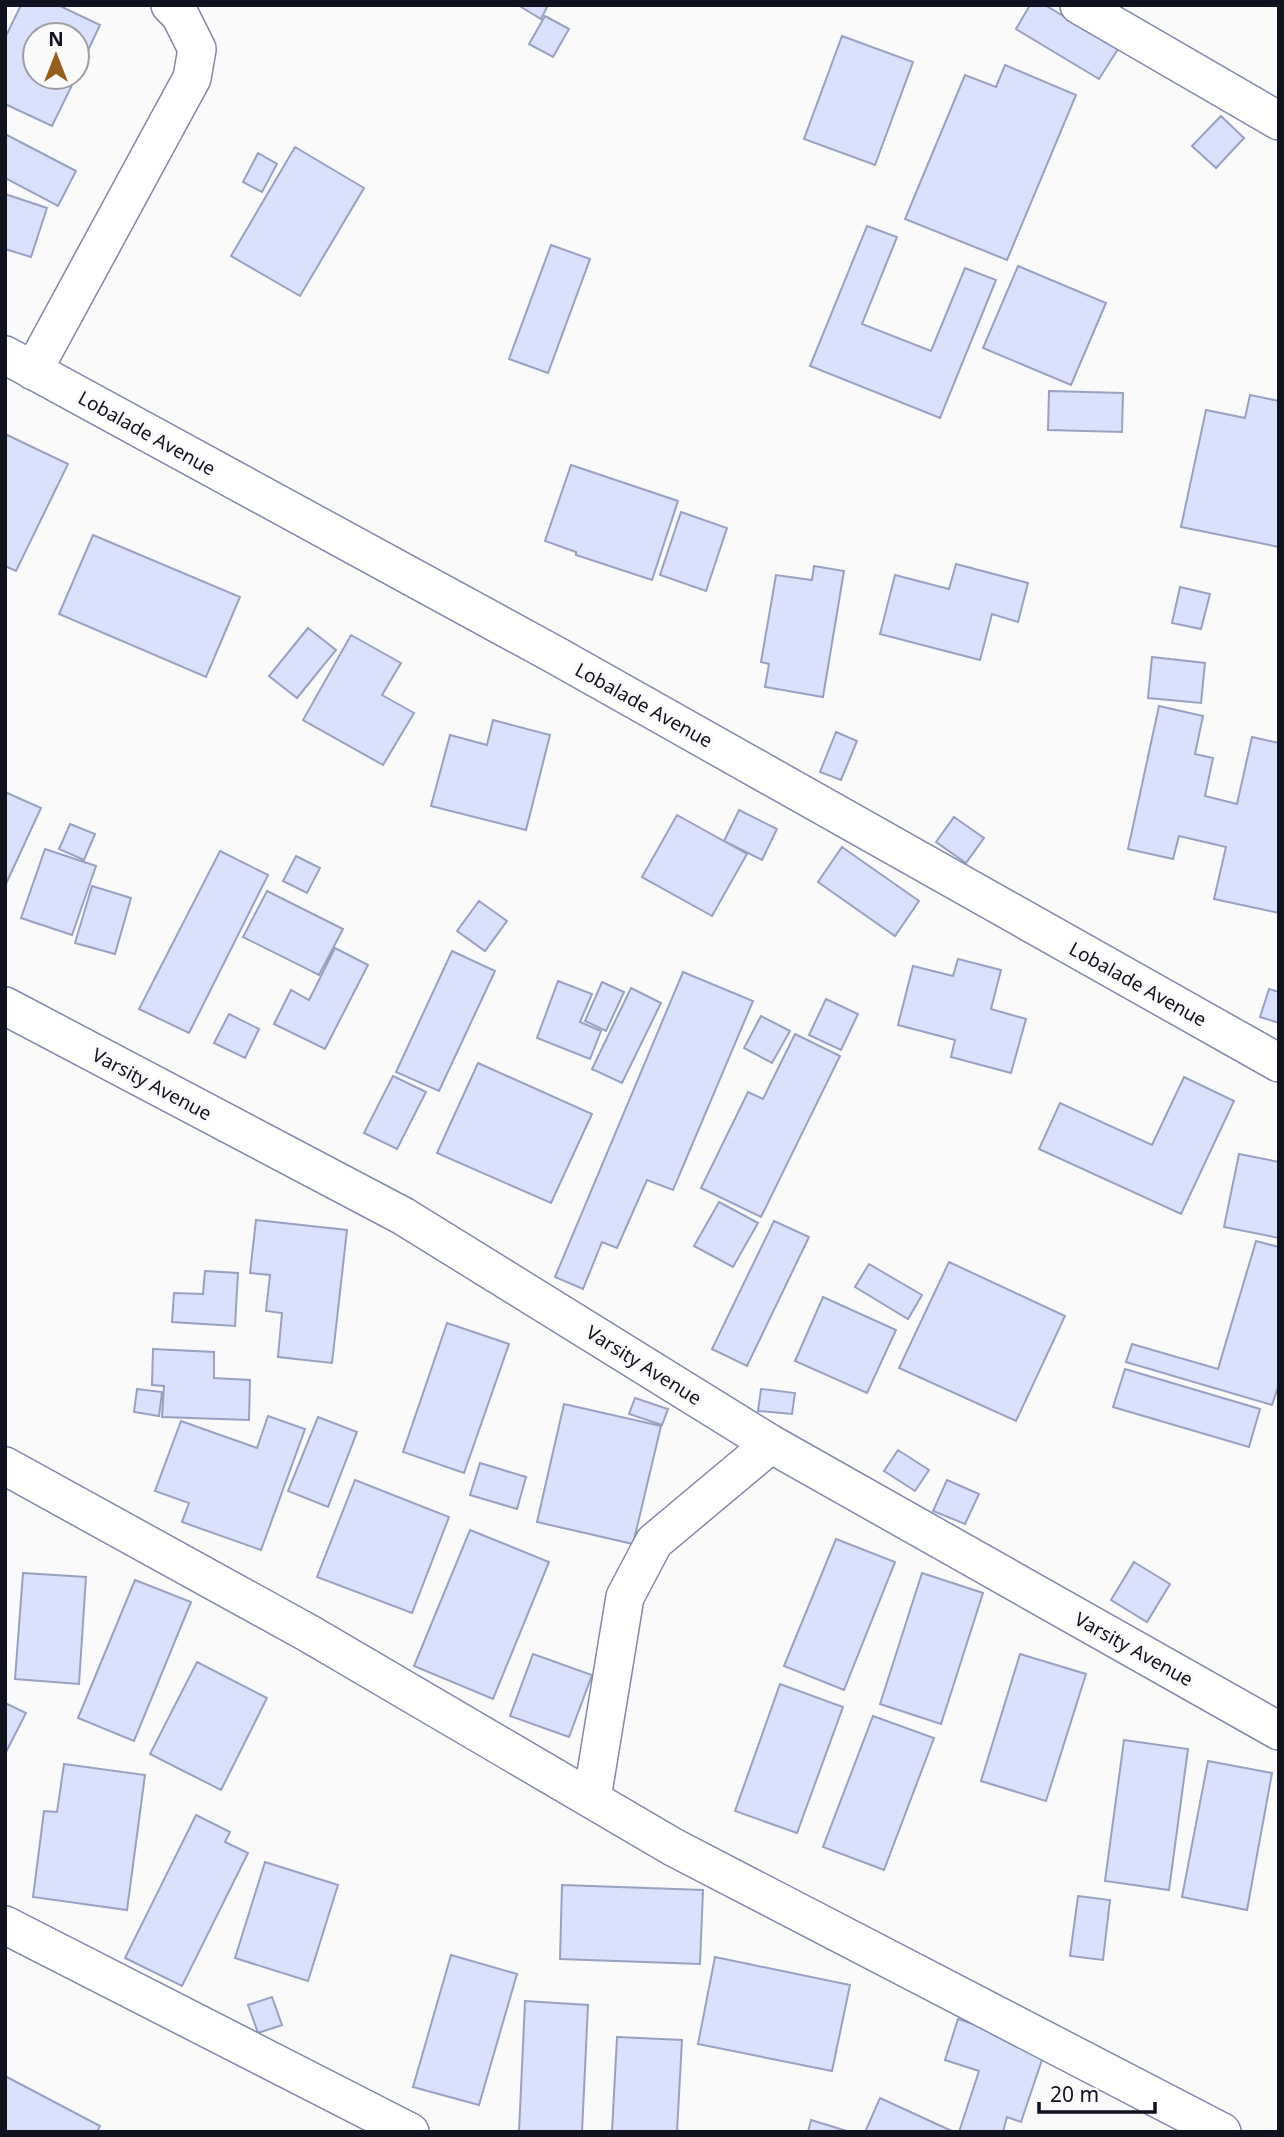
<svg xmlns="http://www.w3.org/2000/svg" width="1284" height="2137" font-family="'Noto Sans',sans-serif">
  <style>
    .building { fill: #dae1fd; stroke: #98a1c2; stroke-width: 2 }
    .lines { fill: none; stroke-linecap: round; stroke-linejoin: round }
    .street-casing { stroke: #8189aa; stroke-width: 40 }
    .street { stroke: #fff; stroke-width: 37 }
    .labels { text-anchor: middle; stroke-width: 6; stroke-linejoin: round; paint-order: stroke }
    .street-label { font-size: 19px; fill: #10131f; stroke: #fafafa }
  </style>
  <rect width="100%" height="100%" fill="#fafafa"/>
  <!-- building -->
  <path class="building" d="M21 5H58L100 25 77 74V35H35V77H76L52 126 5 104V38Z
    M518 5H548L541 19Z
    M1030 5H1045L1118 49 1099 79 1016 29Z
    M545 16 569 29 553 57 529 44Z
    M842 36 913 62 875 165 804 139Z
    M1005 65 1076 95 1007 260 905 219 965 75 996 87Z
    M1221 116 1244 138 1216 168 1192 146Z
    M5 134 76 171 58 206 5 178Z
    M295 147 364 188 300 296 231 256Z
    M258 153 277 164 262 192 243 182Z
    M5 194 47 208 31 257 5 249Z
    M867 226 897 237 862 324 931 351 965 268 996 280 940 418 810 366Z
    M551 245 590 259 548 373 509 359Z
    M1018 266 1106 303 1071 385 983 348Z
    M1049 391 1123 393 1122 432 1048 430Z
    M1250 395 1279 401V547L1181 527 1206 410 1245 418Z
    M5 434 68 464 16 571 5 566Z
    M571 465 678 501 652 580 576 555V552L545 541Z
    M681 512 727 528 706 591 660 575Z
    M93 535 240 597 206 677 59 614Z
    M956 564 1028 583 1018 622 992 614 980 660 880 634 895 575 949 589Z
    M814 566 844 571 823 697 765 687 769 664 761 662 776 575 812 580Z
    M1180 587 1210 594 1201 629 1172 623Z
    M308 628 336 650 297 698 269 676Z
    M351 635 401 663 382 695 414 713 383 765 303 720Z
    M1152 657 1205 663 1201 703 1148 698Z
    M1159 706 1203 716 1195 754 1213 758 1205 796 1237 804 1252 737 1279 743V913L1214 899 1226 847 1179 836 1173 859 1128 849Z
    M493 720 550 735 526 830 431 806 450 735 487 745Z
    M836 732 857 741 841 780 820 772Z
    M5 792 41 808 5 886Z
    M739 810 777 829 762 860 724 841Z
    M677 815 747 854 712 916 642 877Z
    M954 817 984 838 966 863 936 842Z
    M70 824 95 834 84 860 59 849Z
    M842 847 919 901 895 936 818 882Z
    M45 849 96 866 72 935 21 918Z
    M220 851 268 875 189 1033 139 1009Z
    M296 856 320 868 307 893 283 881Z
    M92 886 131 898 115 954 75 943Z
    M267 891 343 929 319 975 243 937Z
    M479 901 507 921 485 951 457 931Z
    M335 948 368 965 325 1049 274 1024 291 990 309 1000Z
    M452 951 495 971 439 1091 396 1072Z
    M958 959 1001 970 991 1009 1026 1019 1011 1073 951 1057 955 1040 898 1025 913 966 953 976Z
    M683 972 753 1001 673 1190 647 1180 617 1248 602 1242 583 1289 555 1277Z
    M558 981 592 994 580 1022 601 1031 590 1059 537 1038Z
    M602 982 624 992 606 1031 585 1021Z
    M631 988 661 1003 622 1083 592 1069Z
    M1269 989 1279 992V1023L1260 1017Z
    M826 999 858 1014 841 1050 809 1035Z
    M229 1014 259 1029 245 1058 214 1043Z
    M761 1016 790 1031 772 1063 744 1048Z
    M795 1034 840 1056 761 1217 701 1188 748 1092 763 1099Z
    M478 1063 592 1114 551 1203 437 1153Z
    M393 1076 426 1092 397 1149 364 1133Z
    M1184 1077 1234 1101 1181 1214 1039 1149 1060 1103 1152 1145Z
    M1239 1154 1279 1162V1238L1224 1227Z
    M719 1202 758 1223 733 1267 694 1246Z
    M256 1220 347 1230 332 1363 278 1357 282 1313 266 1311 270 1275 250 1273Z
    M774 1221 809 1237 747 1366 712 1349Z
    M1256 1241 1279 1247V1384L1272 1405 1126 1362 1132 1344 1218 1369Z
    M949 1262 1065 1316 1016 1421 899 1368Z
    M869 1264 922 1295 908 1319 855 1287Z
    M205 1271 238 1273 235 1326 172 1322 174 1293 203 1294Z
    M823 1297 896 1330 867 1393 795 1361Z
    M447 1323 509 1344 464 1473 403 1452Z
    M153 1349 214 1352V1378L250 1380 249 1420 162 1417 164 1386 152 1385Z
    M1125 1369 1260 1409 1249 1447 1113 1407Z
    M137 1389 162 1392 159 1416 134 1412Z
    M761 1389 795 1393 792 1414 758 1411Z
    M635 1398 668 1409 662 1425 629 1414Z
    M564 1404 661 1426 633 1544 537 1522Z
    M268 1416 305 1429 261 1550 182 1522 189 1503 155 1491 181 1421 257 1448Z
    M318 1417 357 1432 328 1507 288 1491Z
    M898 1450 929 1470 915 1491 884 1471Z
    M480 1463 526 1477 517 1509 470 1495Z
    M355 1480 449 1517 412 1613 317 1577Z
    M947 1480 979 1494 965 1524 933 1511Z
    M470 1530 549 1562 493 1699 414 1666Z
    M836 1539 895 1562 844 1690 784 1666Z
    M1134 1562 1170 1584 1147 1622 1111 1600Z
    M23 1573 86 1577 79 1684 15 1679Z
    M922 1573 983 1593 941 1724 880 1704Z
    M135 1580 191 1602 134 1741 78 1718Z
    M533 1654 592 1675 569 1737 510 1716Z
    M1020 1654 1086 1674 1046 1801 981 1781Z
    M197 1662 267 1698 221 1790 150 1754Z
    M780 1684 843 1707 797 1833 735 1811Z
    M5 1703 26 1713 5 1754Z
    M873 1716 934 1738 884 1870 823 1847Z
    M1124 1740 1188 1749 1169 1890 1105 1881Z
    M1208 1761 1272 1773 1247 1910 1182 1897Z
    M64 1764 145 1775 127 1910 33 1897 44 1811 57 1812Z
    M196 1815 230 1832 225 1842 248 1853 182 1986 125 1958Z
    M265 1862 338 1885 308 1981 235 1958Z
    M562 1885 703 1890 700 1964 560 1959Z
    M1078 1896 1110 1900 1103 1960 1070 1956Z
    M451 1955 517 1974 479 2105 413 2087Z
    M715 1957 850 1985 832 2071 698 2044Z
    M272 1997 282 2025 258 2033 248 2005Z
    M525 2001 588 2005 582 2132H519Z
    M958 2019 1046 2048 1021 2122 1007 2117 1003 2132H959L979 2071 945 2060Z
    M617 2037 682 2040 677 2132H612Z
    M5 2076 100 2126 97 2132H5Z
    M880 2098 954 2132H865Z
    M811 2120 850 2132H808Z"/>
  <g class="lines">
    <!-- street casing -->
    <g class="street-casing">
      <path id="street" d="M1079 5 1279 121
        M5 355 557 656 1279 1063
        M33 371 192 78 197 49 180 15 170 5
        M5 1006 403 1216 771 1444 1279 1731
        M5 1466 308 1633 673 1847 1222 2132
        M592 1798 625 1597 654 1542 771 1444
        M5 1925 410 2132"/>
    </g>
    <!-- street -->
    <use href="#street" class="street"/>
  </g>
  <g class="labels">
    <!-- street labels -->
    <g class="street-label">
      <text transform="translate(147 433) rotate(29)" y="7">Lobalade Avenue</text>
      <text transform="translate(644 705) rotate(29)" y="7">Lobalade Avenue</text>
      <text transform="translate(1138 984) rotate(29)" y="7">Lobalade Avenue</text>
      <text transform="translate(152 1084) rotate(28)" y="7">Varsity Avenue</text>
      <text transform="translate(644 1365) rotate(32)" y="7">Varsity Avenue</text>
      <text transform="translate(1134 1649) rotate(29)" y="7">Varsity Avenue</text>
    </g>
  </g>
  <!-- border -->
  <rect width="1284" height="2137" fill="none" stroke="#10131f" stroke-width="14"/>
  <!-- north arrow -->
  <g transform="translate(56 56)"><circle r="33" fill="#fafafa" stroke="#9c9ea2" stroke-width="2"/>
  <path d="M0-5L12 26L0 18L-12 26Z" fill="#975d1c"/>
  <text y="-10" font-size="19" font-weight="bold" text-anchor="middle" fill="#10131f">N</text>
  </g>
  <!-- scale -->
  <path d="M1039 2102v10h116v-10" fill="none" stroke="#10131f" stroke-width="3.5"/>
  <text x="1050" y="2102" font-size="21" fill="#10131f" stroke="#fafafa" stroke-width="5" paint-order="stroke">20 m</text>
</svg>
